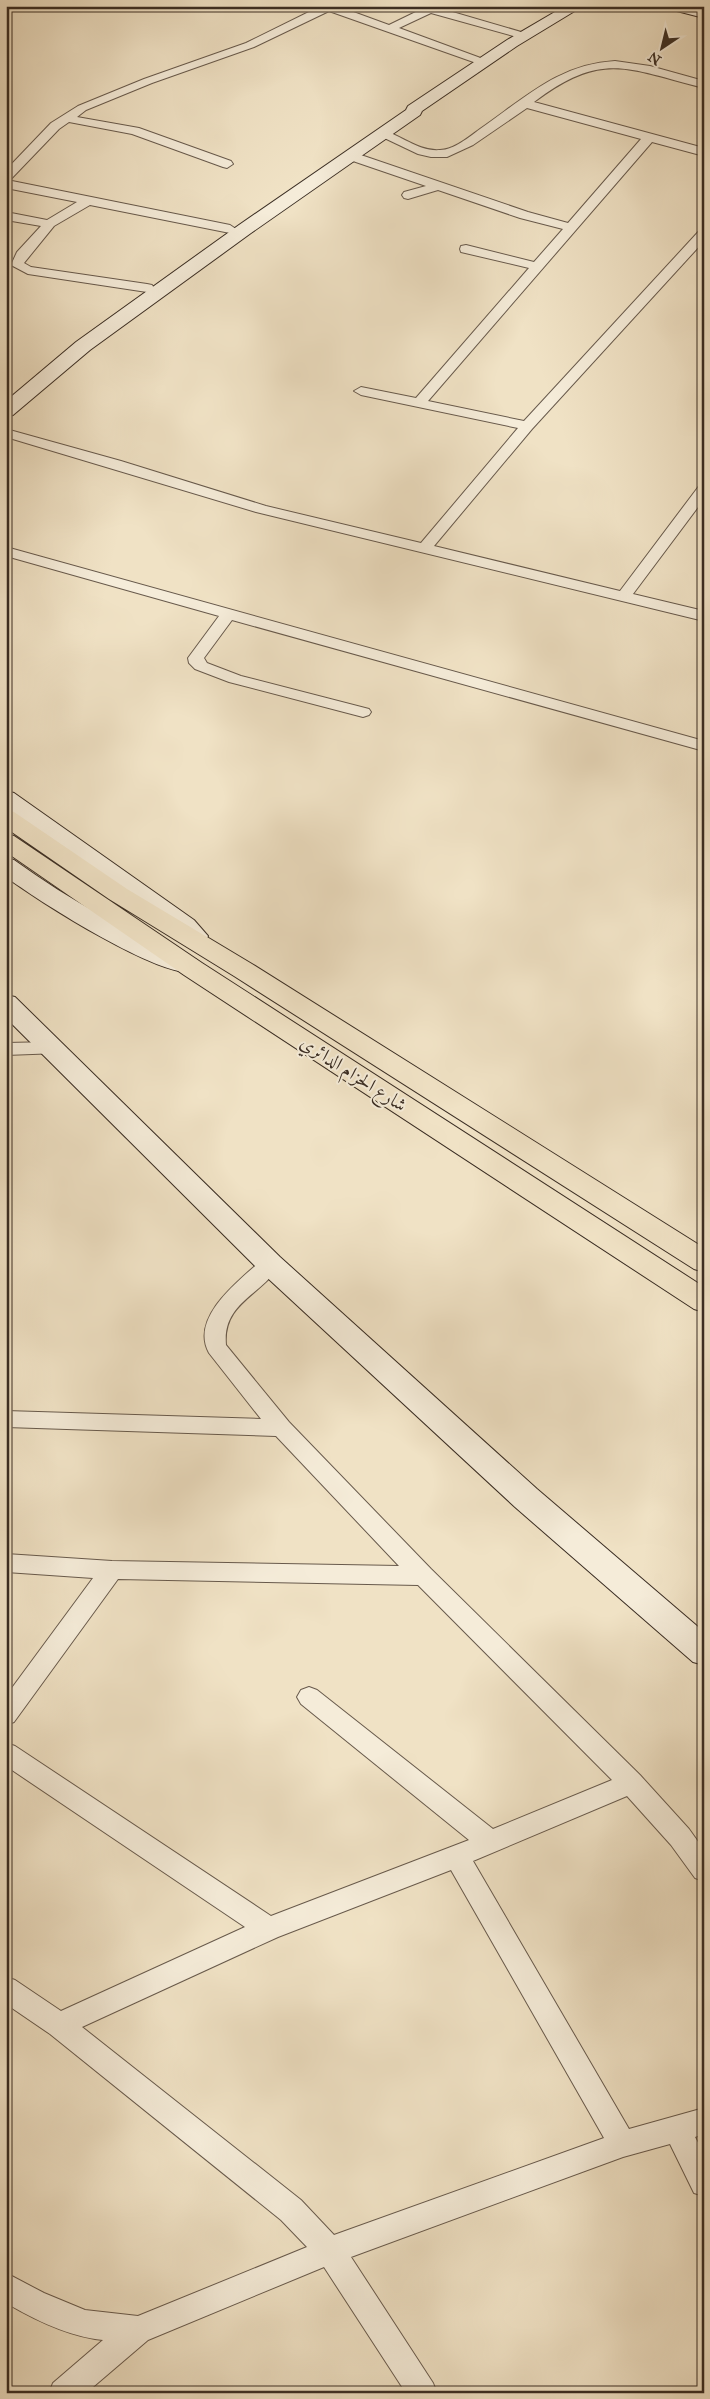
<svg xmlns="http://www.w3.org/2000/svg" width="710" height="2399" font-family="'IM FELL Great Primer',Amiri,serif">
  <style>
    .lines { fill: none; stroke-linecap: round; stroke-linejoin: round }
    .street-casing { stroke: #685a4c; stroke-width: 2 }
    .secondary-casing { stroke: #3a2d23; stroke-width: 2 }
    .highway-casing { stroke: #3a2d23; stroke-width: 2 }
    .street { fill: #f5ecd9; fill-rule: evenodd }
    .secondary { fill: #f5ecd9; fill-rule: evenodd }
    .highway { fill: #f0e2c5; fill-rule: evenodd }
    .labels { text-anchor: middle; stroke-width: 4; stroke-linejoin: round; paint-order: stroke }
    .street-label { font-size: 19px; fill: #3a2d23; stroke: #f5ecd9 }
  </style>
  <rect width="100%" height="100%" fill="#f0e2c5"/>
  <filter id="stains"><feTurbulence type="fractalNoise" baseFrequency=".004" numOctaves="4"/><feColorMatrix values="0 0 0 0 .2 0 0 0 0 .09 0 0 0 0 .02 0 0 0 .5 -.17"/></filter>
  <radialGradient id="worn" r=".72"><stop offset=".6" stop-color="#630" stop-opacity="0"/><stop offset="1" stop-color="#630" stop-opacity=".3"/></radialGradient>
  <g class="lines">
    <!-- street casing -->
    <g class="street-casing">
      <path id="street" d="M321 6H337L389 25 426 7 432 6 528 34 530 36 524 39 431 13 399 28 486 60 488 62 482 65 329 11 254 47 152 83 86 110 77 117 139 128 231 161 233 164 227 168 223 167 132 134 69 122 59 129 10 180H7L230 225 236 229 230 233 90 205 54 226 24 263 31 267 147 284 152 285 154 288 152 291 147 292 28 274 11 265 17 252 41 226 6 220V212L47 220 77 202 6 188V170L51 123 78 106 144 79 246 43Z
        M615 61 650 66 704 81V88C627 69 603 50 534 102L704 148V156L652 142 428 401 524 421 700 230 704 229V241L532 429 434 546 620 591 699 486 704 485V499L633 594 704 611V621L256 512 6 437V429L121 461 266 506 421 543 518 428 361 395 354 391 361 387 416 398 529 268 461 252 460 249 461 246 466 245 534 262 563 229 520 218 438 190 408 199 404 198 402 195 404 192 426 186 347 159 345 156 347 153H355L528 212 568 223 641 139 527 108 473 145 447 157H431L418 154 376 134 382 130C401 135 419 152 440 150 454 150 469 137 480 129 525 98 559 64 615 61Z
        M6 547 704 741V751L232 620 204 658 207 663 241 676 369 709 371 712 369 715 363 717 229 682 195 669 189 663 188 658 219 616 6 556Z
        M52 1042 59 1043 61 1048 59 1053 6 1055V1043Z
        M270 1256 277 1259 280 1264C263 1295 222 1302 226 1345L289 1422 431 1569 640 1775 689 1829 704 1850V1881L695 1878 671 1845 627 1796 473 1861 629 2129 704 2108V2134L695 2137 704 2154V2196L694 2193 670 2144 623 2157 351 2257 433 2383 437 2393H406L324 2267 148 2340 86 2393H49L53 2383 103 2340C70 2337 35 2320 6 2303V2273L44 2293 85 2310 138 2316 307 2247 281 2220 50 2034 6 2004V1977L15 1980 61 2011 245 1927 6 1766V1743L15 1746 271 1916 469 1840 301 1704 297 1697 301 1690 309 1687 317 1690 493 1829 612 1780 418 1585 118 1579 14 1722 6 1725V1696L93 1578 6 1572V1554L112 1561 399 1566 276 1436 6 1427V1411L261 1419 209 1353C189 1317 241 1279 263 1259ZM451 1870 604 2138 334 2235 301 2200 82 2027 278 1937Z"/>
    </g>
    <!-- secondary casing -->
    <g class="secondary-casing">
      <path id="secondary" d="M565 6H583L517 46 422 111 420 115 251 233 90 350 13 415 6 417V401L76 342 239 225 406 110 408 106 507 40Z
        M667 6H692L704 9V18L669 9Z
        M6 791 14 793 194 920 208 936 205 942 196 944 187 942 6 809Z
        M6 858 14 860C71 901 131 935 197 960L201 966 197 972C163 981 37 900 6 877Z
        M6 995 15 997 280 1257 537 1489 704 1632V1665L693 1662 515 1507 260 1271 6 1018Z"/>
    </g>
    <!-- highway casing -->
    <g class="highway-casing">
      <path id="highway" d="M6 810 14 812 127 889 252 964 704 1248V1272L694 1269 234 976 109 899 6 828Z
        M6 834 14 836 202 963 704 1287V1312L694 1309 184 975 6 852Z"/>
    </g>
    <!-- street -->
    <use href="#street" class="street"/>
    <!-- secondary -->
    <use href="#secondary" class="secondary"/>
    <!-- highway -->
    <use href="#highway" class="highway"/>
  </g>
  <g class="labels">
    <!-- street labels -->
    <g class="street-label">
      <text transform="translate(354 1073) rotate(33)" y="7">شارع الحزام الدائري</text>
    </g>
  </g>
  <!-- margin -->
  <rect width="710" height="2399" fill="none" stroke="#f0e2c5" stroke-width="25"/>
  <rect x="8" y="8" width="695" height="2384" fill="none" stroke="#3a2d23" stroke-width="2.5"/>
  <rect x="12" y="12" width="685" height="2374" fill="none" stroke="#3a2d23"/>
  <!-- north arrow -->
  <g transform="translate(662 48) rotate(215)" stroke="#f5ecd9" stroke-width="4" paint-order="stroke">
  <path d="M0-4L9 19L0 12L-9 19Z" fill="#3a2d23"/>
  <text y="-8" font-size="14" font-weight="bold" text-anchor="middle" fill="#3a2d23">N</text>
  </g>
  <rect width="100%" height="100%" filter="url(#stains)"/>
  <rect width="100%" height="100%" fill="url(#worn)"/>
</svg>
